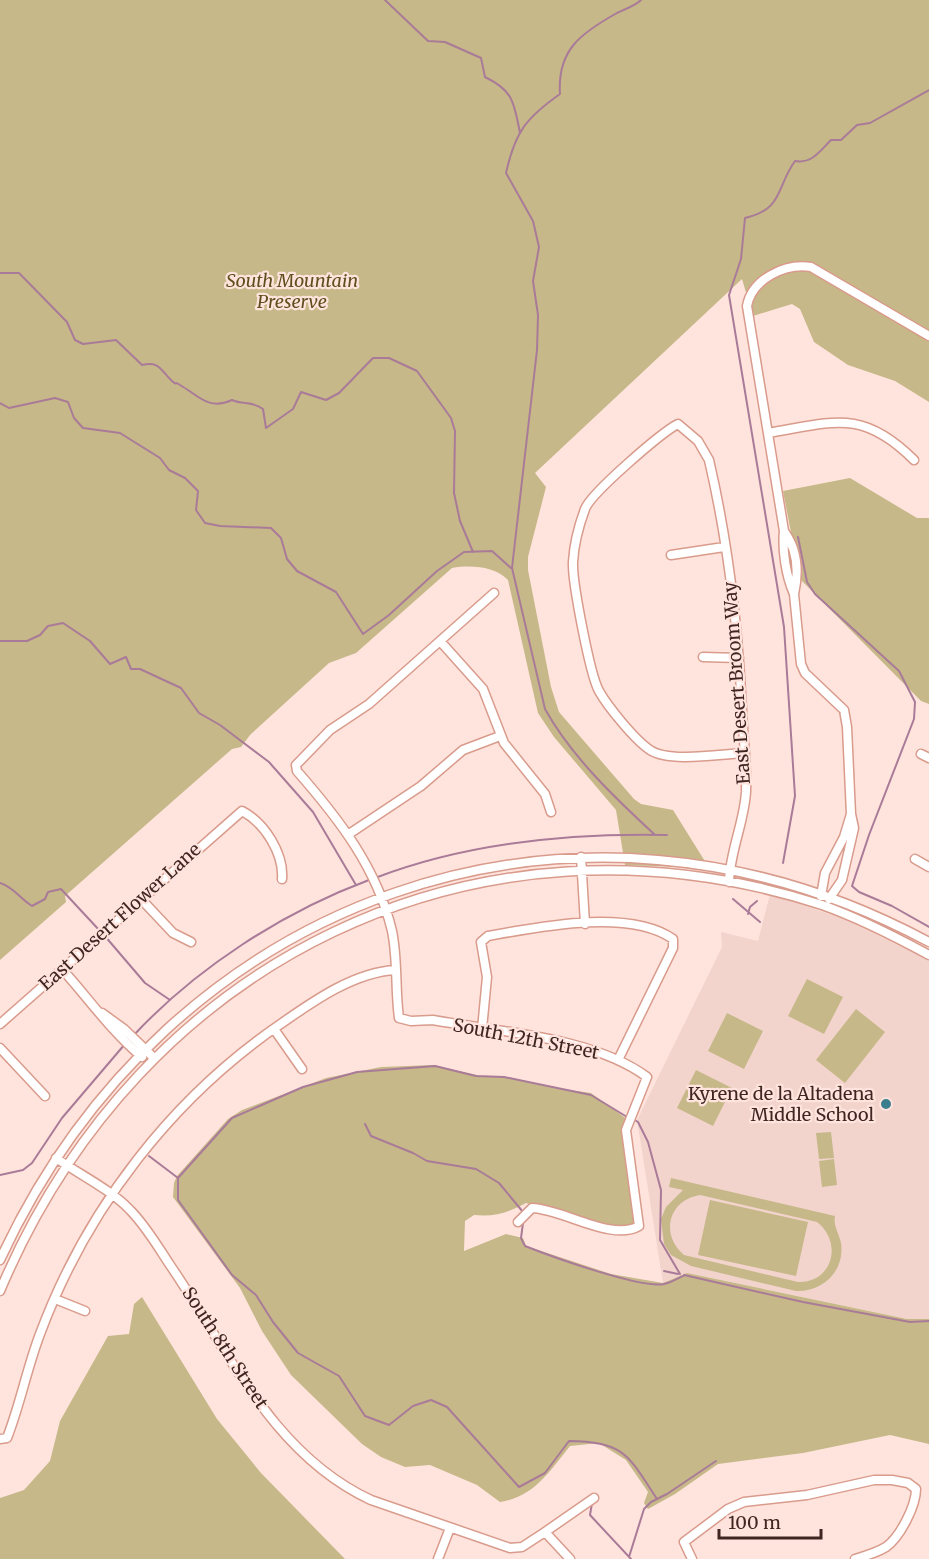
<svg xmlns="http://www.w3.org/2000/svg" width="929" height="1559" font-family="Merriweather,serif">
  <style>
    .built { fill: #f3d4cd }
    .green { fill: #c6b888; fill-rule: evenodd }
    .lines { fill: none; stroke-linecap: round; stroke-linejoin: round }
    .stream { stroke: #a97b98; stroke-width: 2 }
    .minor-casing { stroke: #d99b8c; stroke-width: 11 }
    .minor { stroke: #fff; stroke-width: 8 }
    .poi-dot { fill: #3b7f8e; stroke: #ffe4dd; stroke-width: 2 }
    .labels { text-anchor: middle; stroke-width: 4.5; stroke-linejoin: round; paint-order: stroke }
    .park-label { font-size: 18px; font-style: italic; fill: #5e501e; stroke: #ffe4dd }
    .street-label { font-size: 18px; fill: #3f2620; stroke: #ffe4dd }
    .poi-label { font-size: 18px; fill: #3f2620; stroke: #ffe4dd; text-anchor: end }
  </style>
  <rect width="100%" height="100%" fill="#ffe4dd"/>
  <!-- built -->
  <path class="built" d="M770 894 844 919 929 960V1319H907L687 1273 663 1283 637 1120 722 947 721 932 758 941Z"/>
  <!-- green -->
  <path class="green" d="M0 0H929V402L895 381 848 365 814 342 800 309 792 304 753 316 742 279 535 473 546 487 528 557V570L551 687 559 712 634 799 641 804 673 810 711 871 682 867 625 865 616 810 554 737 538 713 508 580C494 566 471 565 452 568L356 653 329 663 250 735 241 747 232 749 65 896 66 902 0 960Z
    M850 478 917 518H929V704L921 701 800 579 783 491Z
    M807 979 843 997 824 1034 788 1016Z
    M856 1009 885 1032 845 1083 816 1060Z
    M727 1013 763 1031 744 1069 708 1051Z
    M433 1065 481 1076 508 1077 555 1088 591 1093 628 1120 639 1226 620 1231 526 1203C507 1213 495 1217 474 1215L465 1221 464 1251 506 1234 523 1238 526 1246 611 1274 663 1283 687 1273 907 1319H929V1444L890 1435 803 1453 718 1464 675 1494 648 1509 644 1503 648 1492 626 1460 599 1443 570 1446C549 1472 534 1497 500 1502L477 1485 430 1465 405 1467 381 1457 362 1444 291 1375 262 1331 240 1288 173 1197 174 1183 177 1176 228 1119 242 1110 326 1078 381 1067Z
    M696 1070 732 1088 713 1126 677 1108Z
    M831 1132 834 1158 819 1159 816 1133Z
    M834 1159 837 1185 822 1187 819 1161Z
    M671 1178 835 1216C833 1226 839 1233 841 1243 845 1271 823 1292 796 1291L691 1266 671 1255 664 1244 661 1219 666 1207 683 1190 669 1187ZM700 1195 817 1222C843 1242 833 1283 798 1282L684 1255C660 1235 668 1200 700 1195Z
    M710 1200 808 1222 796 1276 698 1255Z
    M142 1297 217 1419 261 1473 345 1559H0V1498L24 1490 50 1461 60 1421 108 1336 129 1334 134 1304Z"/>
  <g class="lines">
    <!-- stream -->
    <path class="stream" d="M385 0 428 41 445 42 481 58 485 77C514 91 514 103 520 133
      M641 0C635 6 625 9 617 13 581 33 557 50 560 94 526 118 515 132 506 173L533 221 539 247 533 281 538 315 537 350 512 568 545 709C571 756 614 797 654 834
      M0 273H19L67 322 75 340 83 344 116 340 142 365C160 361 160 370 172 381 179 387 173 380 180 385 198 395 208 411 232 400 243 405 253 401 263 409L266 428 293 409 301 392 326 400 339 393 373 358H389L417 371 451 418 455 431 454 493 460 521 473 552
      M0 403 9 408 55 398 68 402 74 418 83 428 120 433 160 458 169 470 185 478 198 491 196 510 205 523 220 526 271 528 281 538 287 559 297 571 336 592 363 634 389 615 437 571 464 552 492 551 511 568
      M798 537 807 582 815 594 899 671 915 702 914 719 869 835 852 886 859 892 892 906 929 927
      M0 641H27L40 635 48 626 63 623 90 641 110 664 126 657 131 669H140L181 688 199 713 220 725 269 762 313 812 356 885
      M783 863 795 796 784 627 729 295 741 259 745 218C784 209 776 187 795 161 812 164 820 151 831 140H841L857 125 870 123 929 90
      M375 878C466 843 570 833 667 835
      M0 883C14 887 20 899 32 906L45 899 48 892 61 889 100 931
      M733 899 760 922
      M748 914 750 907 757 901
      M104 935 145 983 170 1000
      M133 1036C196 968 283 912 369 880
      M633 1119 638 1122 648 1142 661 1190 660 1240 680 1274
      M365 1124 371 1136 413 1153 427 1161 476 1169 499 1183 523 1212
      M149 1156 178 1178 232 1118 303 1087 357 1072 435 1066 476 1076 504 1077 591 1095 627 1117
      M0 1175 23 1170 32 1163 62 1118 125 1044
      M178 1178V1200L232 1275 256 1295 273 1322 298 1353 339 1376 365 1416 389 1425 413 1406 431 1400 447 1407 519 1487 545 1473 569 1441C625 1442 628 1455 657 1499
      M523 1223 521 1238 525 1246C550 1256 641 1289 664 1284 671 1283 678 1278 685 1275
      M664 1271 678 1274
      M684 1275 803 1302 910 1322 929 1321
      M592 1503 590 1515 631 1559
      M629 1557 644 1509 651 1502 667 1494 716 1461"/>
    <!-- minor casing -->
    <g class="minor-casing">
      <path id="minor" d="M768 433C833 422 862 408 914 460
        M784 531C797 549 799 572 794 594
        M671 555 724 547
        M494 593 369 704 330 730 296 765 297 771C339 819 377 868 392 931 398 960 395 989 399 1018L411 1021 433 1020C499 1032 593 1037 647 1077L626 1130 639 1226C612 1242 563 1209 532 1208L518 1222
        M440 641 483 689 504 743 545 794 551 812
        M703 657 739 658
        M921 754 929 758
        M349 834 421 786 463 750 500 736
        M581 857 585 924
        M915 859 929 867
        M729 882C730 851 744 823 746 792 747 765 743 737 742 710 738 626 728 542 709 460L698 441 678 424C662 432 591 493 585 509 579 525 574 545 573 562 572 581 590 675 599 691 608 707 635 740 650 750 669 763 721 754 744 753
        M821 896 825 873 844 837 851 814
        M141 899 173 933 191 942
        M829 899 842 880 854 828 851 814 847 727 844 710 805 673 801 664 794 594C786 576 782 550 784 531L747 306C752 279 785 263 811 267L929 336
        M62 969C89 999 111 1031 142 1057
        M102 1013 124 1029 154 1058
        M0 1024 242 811C265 823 284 854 282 879
        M274 1029 302 1069
        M482 1029 487 977 481 942 488 936C538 927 629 908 673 939V948L618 1060
        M0 1048 45 1096
        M56 1158C80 1175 110 1189 130 1210 146 1226 158 1247 170 1265 229 1351 272 1454 371 1500L510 1548 522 1547 545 1532 570 1559
        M0 1260C168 896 574 751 929 942
        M0 1291C139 960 477 793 822 905 859 918 894 936 929 955
        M55 1299 85 1311
        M0 1439 7 1438C20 1405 27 1368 40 1334 87 1208 172 1098 282 1023 315 1000 355 972 396 970
        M545 1532 594 1498
        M438 1559 450 1528
        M692 1559 684 1542 728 1509 744 1502 807 1495 874 1480H892L908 1483 916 1489C916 1506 900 1537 886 1547 876 1553 865 1556 855 1559"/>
    </g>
    <!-- minor -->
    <use href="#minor" class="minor"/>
  </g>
  <!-- markers -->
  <circle class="poi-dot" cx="886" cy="1104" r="6"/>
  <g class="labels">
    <!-- park labels -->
    <g class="park-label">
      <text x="292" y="287">South Mountain<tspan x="292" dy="21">Preserve</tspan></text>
    </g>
    <!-- street labels -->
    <g class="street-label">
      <text transform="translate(737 683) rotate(-94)" y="6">East Desert Broom Way</text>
      <text transform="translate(120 917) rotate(-42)" y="6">East Desert Flower Lane</text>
      <text transform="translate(526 1039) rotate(11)" y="6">South 12th Street</text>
      <text transform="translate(225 1348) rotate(57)" y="6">South 8th Street</text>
    </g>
    <!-- poi labels -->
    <g class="poi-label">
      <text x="874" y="1100">Kyrene de la Altadena<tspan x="874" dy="21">Middle School</tspan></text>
    </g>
  </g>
  <!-- scale -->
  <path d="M719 1529v9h102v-9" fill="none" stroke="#3f2620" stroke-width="3"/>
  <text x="728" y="1529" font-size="18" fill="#3f2620" stroke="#ffe4dd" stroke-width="4.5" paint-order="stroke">100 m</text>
</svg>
